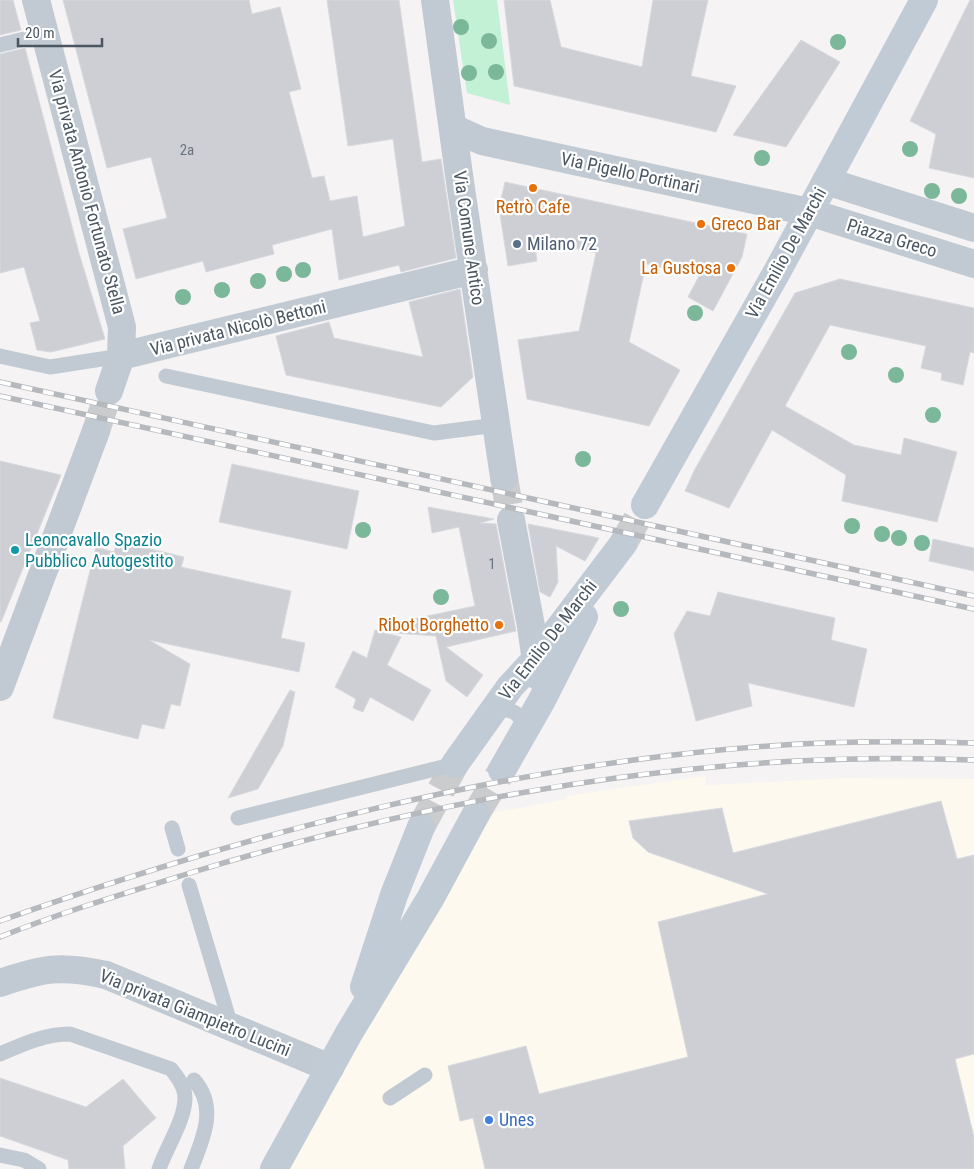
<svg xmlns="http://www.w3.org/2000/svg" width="974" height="1169" font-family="'Roboto Condensed',sans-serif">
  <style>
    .commercial { fill: #fdf9ef }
    .green { fill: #c3f1d5 }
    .building { fill: #cdcfd5; stroke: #d7d9de }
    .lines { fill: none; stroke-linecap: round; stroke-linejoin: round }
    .street-tunnel { stroke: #caccce; stroke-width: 28; stroke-dasharray: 28 14; stroke-linecap: butt }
    .secondary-tunnel { stroke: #caccce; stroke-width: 28; stroke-dasharray: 28 14; stroke-linecap: butt }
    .lane { stroke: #c1cad2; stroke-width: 15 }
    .street { stroke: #c1cad2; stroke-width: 28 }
    .secondary { stroke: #c1cbd6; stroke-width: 28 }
    .rail-casing { stroke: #b5b8bd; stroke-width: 5.5 }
    .rail { stroke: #fff; stroke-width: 4; stroke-dasharray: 11; stroke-linecap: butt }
    .tree { fill: #7bb799 }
    .food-dot { fill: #e8710a; stroke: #fff; stroke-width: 2 }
    .service-dot { fill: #5c6f8a; stroke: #fff; stroke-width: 2 }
    .culture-dot { fill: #0f9aa8; stroke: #fff; stroke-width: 2 }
    .shop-dot { fill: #3f7fe0; stroke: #fff; stroke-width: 2 }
    .labels { text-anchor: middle; stroke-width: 4.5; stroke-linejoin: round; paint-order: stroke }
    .number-label { font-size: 15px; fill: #6b747e }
    .street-label { font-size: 18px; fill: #4a5661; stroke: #fff }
    .food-label { font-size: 18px; fill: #c56008; stroke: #fff; text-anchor: end }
    .service-label { font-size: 18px; fill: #4e5e75; stroke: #fff; text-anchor: start }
    .culture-label { font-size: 18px; fill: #0d838f; stroke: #fff; text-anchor: start }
    .shop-label { font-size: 18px; fill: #366cbe; stroke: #fff; text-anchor: start }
  </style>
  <rect width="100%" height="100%" fill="#f5f3f3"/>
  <!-- commercial -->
  <path class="commercial" d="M705 776 706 785 845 778 974 779V1169H282L481 815 566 799V796Z"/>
  <!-- green -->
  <path class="green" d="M453 0H497L510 105 467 93Z"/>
  <!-- building -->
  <path class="building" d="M0 0H13L21 30 0 35Z
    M63 0H249L252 14 280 7 301 89 289 92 312 178 324 176 330 201 357 196 363 237 405 226 393 139 348 146 327 0H399L422 162 441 159 456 258 401 272 399 265 339 280 332 229 272 245 274 254 206 272 203 261 136 279 123 229 167 218 151 157 107 168Z
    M504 0H550L561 47 642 67 653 0H708L691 76 736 86 716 132 514 86Z
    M970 0H974V178L929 168 936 134 910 121Z
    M801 40 840 62 786 147 733 135Z
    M25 48 79 253 105 339 51 352 37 350 30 323 40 321 24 267 0 273V54Z
    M505 182 747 234 742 257 713 311 688 297 699 276 646 264 629 342 680 370 649 426 527 399 518 340 579 331 596 253 534 239 537 261 508 266 499 208Z
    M840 279 974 308V353L970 352 963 385 941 380 942 373 921 368 926 346 830 325 785 406 854 445 901 455 904 438 957 452 937 522 842 501 846 475 772 430 729 508 685 491 695 469 795 293Z
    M460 289 473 377 441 407 286 375 276 336 329 322 334 338 423 357 409 302Z
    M0 461 61 475 1 622H0Z
    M232 464 359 491 347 549 219 522Z
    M428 507 494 519 480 523 496 524 516 631 446 647 483 675 467 697 446 681 436 636 381 632 401 637 387 665 431 690 413 721 370 697 363 712 353 708 356 699 335 687 353 651 367 658 375 630 380 631V626L475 606 459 527 432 533Z
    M528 524 599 538 585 561 556 546 558 582 550 597 540 592Z
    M933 539 974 548V571L929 561Z
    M117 541 184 557 181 567 291 591 281 638 305 643 299 672 149 640 190 664 180 706 171 704 164 729 142 724 138 739 53 718 96 547 114 552Z
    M718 592 835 618 831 640 867 649 854 707 748 683 752 706 696 721 674 634 687 611 710 616Z
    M290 690 295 692 283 746 258 789 228 798Z
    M941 801 957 859 974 855V1054L955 1059 974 1137V1169H485L473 1118 460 1121 448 1066 526 1046 539 1094 688 1057 658 922 768 894 648 852 633 838 629 821 722 808 733 853Z
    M0 1078 86 1107 123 1079 156 1118 123 1146 125 1169H69L68 1160 0 1136Z"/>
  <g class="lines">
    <!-- street-tunnel -->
    <path class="street-tunnel" d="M96 431 109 391
      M504 477 511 520"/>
    <!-- secondary-tunnel -->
    <path class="secondary-tunnel" d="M623 544 645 505
      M476 814 502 770
      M421 827 455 764"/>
    <!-- lane -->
    <path class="lane" d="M0 45 45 34
      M0 356 50 367 121 356
      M166 376 434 433 497 425
      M494 709C512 709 522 712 524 731
      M238 818 455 764
      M172 828 178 849
      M189 885 231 1026
      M0 1054C23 1044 45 1034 70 1034L171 1069C178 1078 185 1087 185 1098 185 1120 166 1148 159 1169
      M390 1098 425 1075
      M0 1155 24 1160 39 1169
      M191 1169C203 1139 218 1107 194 1080"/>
    <!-- street -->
    <path class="street" d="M36 0 122 327 121 356 109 391
      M435 0 460 182 504 477
      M453 128 482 141 809 212 974 264
      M826 181 974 228
      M121 356 474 270
      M511 520 531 626 538 676
      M0 687 96 431
      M0 983C43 968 61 965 106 975L330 1068"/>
    <!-- secondary -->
    <path class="secondary" d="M645 505 778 270 924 0
      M455 764 510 687 535 660 623 544
      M502 770 542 700 584 617
      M364 987 394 895 421 827
      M274 1169 349 1033 430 899 476 814"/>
    <!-- rail casing -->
    <g class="rail-casing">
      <path id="rail" d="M0 382 974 596
        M0 396 974 609
        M0 921C248 833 506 765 769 746 837 741 906 741 974 743
        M0 937C62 912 126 893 190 873 443 796 708 749 974 760"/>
    </g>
    <!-- rail -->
    <use href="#rail" class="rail"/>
  </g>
  <!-- trees -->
  <g class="tree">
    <circle cx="461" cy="27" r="8"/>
    <circle cx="489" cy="41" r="8"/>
    <circle cx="838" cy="42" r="8"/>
    <circle cx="496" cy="72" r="8"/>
    <circle cx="469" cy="73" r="8"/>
    <circle cx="910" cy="149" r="8"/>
    <circle cx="762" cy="158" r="8"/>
    <circle cx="932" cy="191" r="8"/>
    <circle cx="959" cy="196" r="8"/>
    <circle cx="303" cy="270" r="8"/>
    <circle cx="284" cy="274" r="8"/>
    <circle cx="258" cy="281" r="8"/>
    <circle cx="222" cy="290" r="8"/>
    <circle cx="183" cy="297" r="8"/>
    <circle cx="695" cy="313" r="8"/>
    <circle cx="849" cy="352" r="8"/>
    <circle cx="896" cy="375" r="8"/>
    <circle cx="933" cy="415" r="8"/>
    <circle cx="583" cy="459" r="8"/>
    <circle cx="852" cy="526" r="8"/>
    <circle cx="363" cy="530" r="8"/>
    <circle cx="882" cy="534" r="8"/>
    <circle cx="899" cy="538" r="8"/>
    <circle cx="922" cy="543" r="8"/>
    <circle cx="441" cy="597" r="8"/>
    <circle cx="621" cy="609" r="8"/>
  </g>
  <!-- markers -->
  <g class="food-dot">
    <circle cx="533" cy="188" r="5"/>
    <circle cx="701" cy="224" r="5"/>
    <circle cx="731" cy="268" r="5"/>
    <circle cx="499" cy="625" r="5"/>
  </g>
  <circle class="service-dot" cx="517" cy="244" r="5"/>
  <circle class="culture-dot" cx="15" cy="550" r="5"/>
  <circle class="shop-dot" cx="489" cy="1120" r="5"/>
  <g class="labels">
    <!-- number labels -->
    <g class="number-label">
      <text x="187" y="155">2a</text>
      <text x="492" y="569">1</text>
    </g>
    <!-- street labels -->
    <g class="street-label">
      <text transform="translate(630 173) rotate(12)" y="6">Via Pigello Portinari</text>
      <text transform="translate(87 192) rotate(75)" y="6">Via privata Antonio Fortunato Stella</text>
      <text transform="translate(469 238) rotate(82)" y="6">Via Comune Antico</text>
      <text transform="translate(892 238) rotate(17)" y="6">Piazza Greco</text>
      <text transform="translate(786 253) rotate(-61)" y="6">Via Emilio De Marchi</text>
      <text transform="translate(238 328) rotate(-14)" y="6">Via privata Nicolò Bettoni</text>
      <text transform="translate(548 640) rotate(-52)" y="6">Via Emilio De Marchi</text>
      <text transform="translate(195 1013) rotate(22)" y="6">Via privata Giampietro Lucini</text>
    </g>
    <!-- food labels -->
    <g class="food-label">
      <text x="533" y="213" text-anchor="middle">Retrò Cafe</text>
      <text x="711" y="230" text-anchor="start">Greco Bar</text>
      <text x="721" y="274">La Gustosa</text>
      <text x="489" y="631">Ribot Borghetto</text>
    </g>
    <!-- service labels -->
    <g class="service-label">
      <text x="527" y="250">Milano 72</text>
    </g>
    <!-- culture labels -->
    <g class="culture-label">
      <text x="25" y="546">Leoncavallo Spazio<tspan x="25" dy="21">Pubblico Autogestito</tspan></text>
    </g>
    <!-- shop labels -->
    <g class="shop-label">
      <text x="499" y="1126">Unes</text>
    </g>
  </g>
  <!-- scale -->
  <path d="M18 38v8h84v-8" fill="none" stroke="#4a5661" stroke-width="2.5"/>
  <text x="25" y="38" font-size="15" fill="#4a5661" stroke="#ffffff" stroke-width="4" paint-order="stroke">20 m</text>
</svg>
